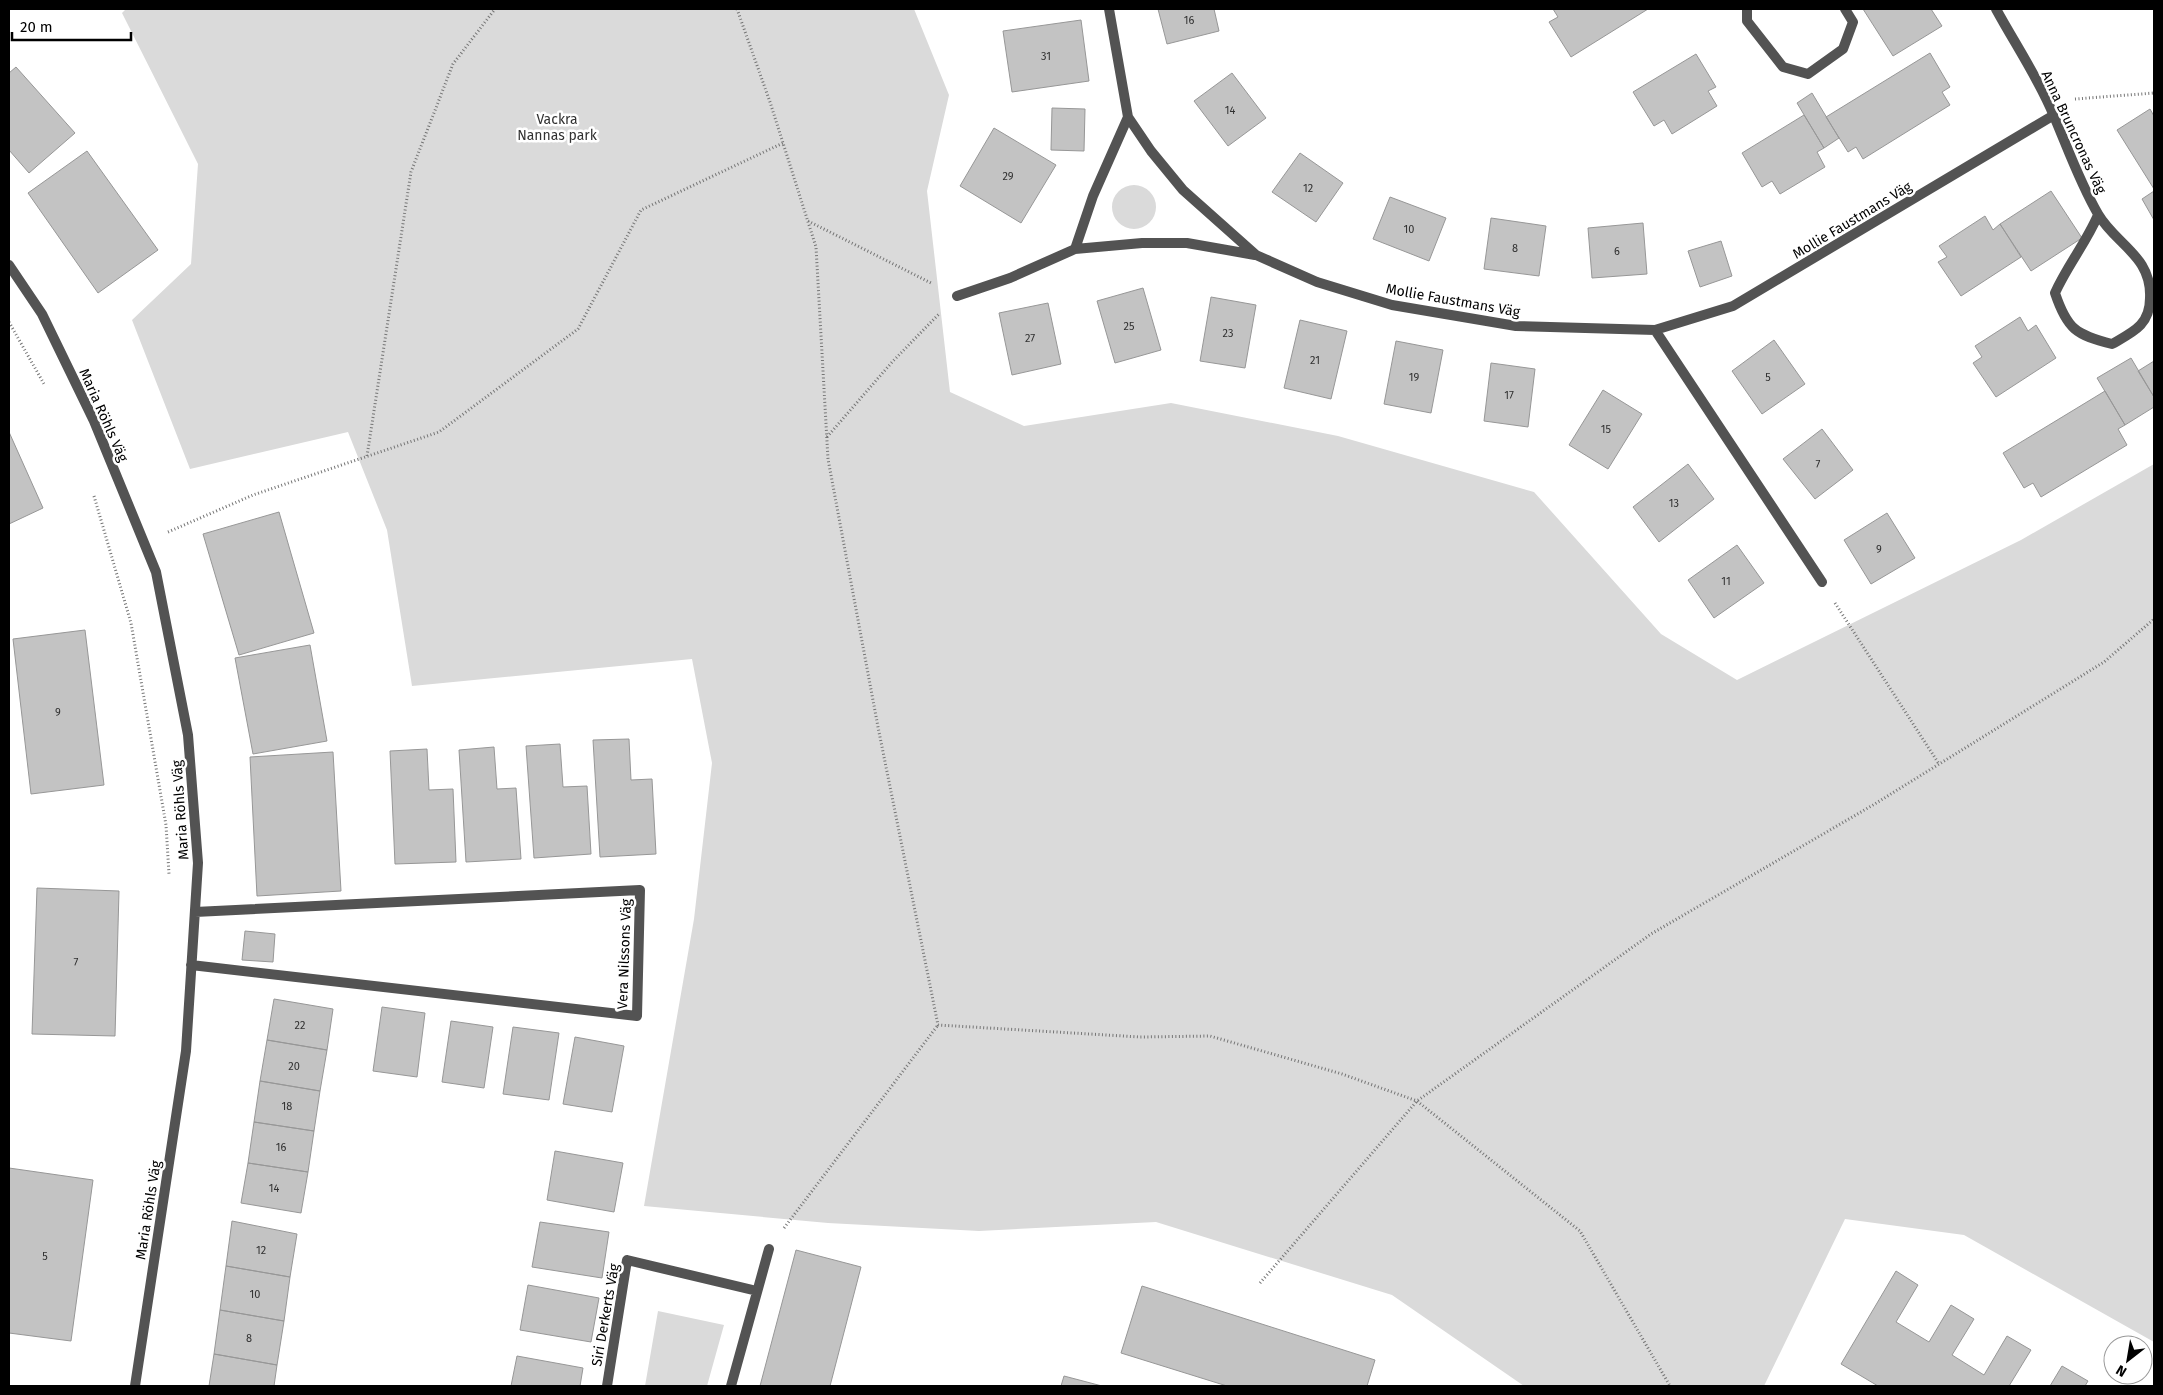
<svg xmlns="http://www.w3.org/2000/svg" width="2163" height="1395" font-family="'Fira Sans',sans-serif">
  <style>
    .green { fill: #dadada }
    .building { fill: #c3c3c3; stroke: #979797 }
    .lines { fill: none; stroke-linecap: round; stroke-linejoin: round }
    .path { stroke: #757575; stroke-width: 3; stroke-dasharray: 1 2.5; stroke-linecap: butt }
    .minor { stroke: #535353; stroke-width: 10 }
    .labels { text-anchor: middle; stroke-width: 5; stroke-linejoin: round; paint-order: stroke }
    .number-label { font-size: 11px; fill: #313131 }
    .park-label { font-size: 14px; fill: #313131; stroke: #fff }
    .street-label { font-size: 14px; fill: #000; stroke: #fff }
  </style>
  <rect width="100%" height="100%" fill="#fff"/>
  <!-- green -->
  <path class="green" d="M126 9H914L949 95 927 191 950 392 1024 426 1171 403 1338 436 1534 492 1661 634 1737 680 2021 540 2154 464V1342L1964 1235 1845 1219 1764 1386H1524L1392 1295 1156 1222 979 1231 828 1223 644 1206 694 919 712 763 692 659 412 686 387 530 348 432 190 469 132 320 191 264 198 164 122 13Z
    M1112 207a22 22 0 1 1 44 0a22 22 0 1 1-44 0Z
    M658 1311 724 1325 707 1386H645Z"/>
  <!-- building -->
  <path class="building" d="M1158 9H1214L1219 31 1167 44Z
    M1553 9H1648L1571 57 1549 22 1558 17Z
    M1863 9H1931L1942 26 1893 56Z
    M1081 20 1089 81 1012 92 1003 31Z
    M1930 53 1950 87 1942 92 1950 105 1863 159 1856 147 1848 152 1826 117Z
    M1696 54 1716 87 1708 91 1717 106 1672 134 1664 120 1654 126 1633 92Z
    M16 67 75 133 29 173 9 150V73Z
    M1232 73 1266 118 1228 146 1194 101Z
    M1812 93 1839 138 1824 148 1797 103Z
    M1052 108 1085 109 1084 151 1051 150Z
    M2150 109 2154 116V189L2117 130Z
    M1804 115 1824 148 1817 152 1825 167 1780 194 1772 181 1762 187 1742 153Z
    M994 128 1056 165 1021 223 960 186Z
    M87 151 158 250 98 293 28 193Z
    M1300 153 1343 183 1316 222 1272 192Z
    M2051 191 2082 238 2031 271 2000 224Z
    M2154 191V220L2142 199Z
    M1390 197 1446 218 1429 261 1373 239Z
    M1985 216 1993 230 2000 224 2021 257 1961 296 1938 262 1947 257 1939 246Z
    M1491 218 1546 226 1539 276 1484 269Z
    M1643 223 1647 274 1592 278 1588 228Z
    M1721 241 1732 276 1700 287 1688 251Z
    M1143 288 1161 350 1115 363 1097 301Z
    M1211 297 1256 305 1245 368 1200 361Z
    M1048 303 1061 364 1012 375 999 313Z
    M2020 317 2028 331 2036 325 2056 358 1996 397 1973 363 1982 357 1975 346Z
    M1300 320 1347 331 1331 399 1284 388Z
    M1774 340 1805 384 1762 414 1732 371Z
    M1396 341 1443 350 1431 413 1384 404Z
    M2131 358 2154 397V407L2125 425 2097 378Z
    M2154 361V397L2138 371Z
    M1491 363 1535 369 1528 427 1484 421Z
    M1603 390 1642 414 1608 469 1569 445Z
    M2105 391 2125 425 2118 429 2127 445 2041 497 2033 483 2024 488 2003 453Z
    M1822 429 1853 470 1815 499 1783 459Z
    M9 432 43 508 9 524Z
    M1688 464 1714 499 1659 542 1633 507Z
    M279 512 314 633 239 655 203 534Z
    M1887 513 1915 558 1871 584 1844 540Z
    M1737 545 1764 583 1714 618 1688 580Z
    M85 630 104 785 31 794 13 639Z
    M310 645 327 741 253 754 235 658Z
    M629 739 631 780 652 779 656 854 600 857 593 740Z
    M560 744 563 787 587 786 591 854 534 858 526 746Z
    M494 747 497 789 516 788 521 859 466 862 459 750Z
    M427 749 429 790 453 789 456 862 395 864 390 751Z
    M333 752 341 891 257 896 250 757Z
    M37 888 119 891 115 1036 32 1034Z
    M245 931 275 934 273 962 242 960Z
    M274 999 333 1009 327 1050 267 1040Z
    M382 1007 425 1013 417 1077 373 1071Z
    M451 1021 493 1027 484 1088 442 1082Z
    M513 1027 559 1033 549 1100 503 1094Z
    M575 1037 624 1046 612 1112 563 1104Z
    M267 1040 327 1050 320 1091 260 1081Z
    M260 1081 320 1091 314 1131 254 1122Z
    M254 1122 314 1131 308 1172 248 1163Z
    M555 1151 623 1163 614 1212 547 1200Z
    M248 1163 308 1172 301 1213 241 1203Z
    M9 1168 93 1180 71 1341 9 1333Z
    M232 1221 297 1234 290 1277 226 1266Z
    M540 1222 609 1232 602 1278 532 1267Z
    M796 1250 861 1267 830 1386H760Z
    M226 1266 290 1277 284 1321 220 1310Z
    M1896 1271 1918 1285 1896 1322 1929 1342 1951 1305 1974 1319 1952 1355 1984 1375 2007 1336 2031 1350 2009 1386H1878L1841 1364Z
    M528 1285 599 1298 591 1342 520 1330Z
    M1142 1286 1375 1360 1367 1386H1227L1121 1353Z
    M220 1310 284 1321 277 1365 214 1354Z
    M214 1354 277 1365 274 1386H209Z
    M517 1356 583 1368 580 1386H511Z
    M2062 1366 2088 1381 2085 1386H2050Z
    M1064 1376 1102 1386H1061Z"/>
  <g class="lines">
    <!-- path -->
    <path class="path" d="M737 9 770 102 816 247 828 459 878 727 938 1025 1140 1037 1210 1036 1342 1074 1417 1101 1580 1231 1670 1386
      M2075 99 2154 93
      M808 221 933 284
      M9 322 44 384
      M827 437 893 361 939 314
      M367 456 411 172 453 64 495 9
      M94 496 131 623 166 825 169 874
      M168 532 253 495 439 432 578 329 641 210 783 143
      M1835 603 1939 764
      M784 1228 938 1025
      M1260 1283 1417 1101 1651 934 1873 805 2104 662 2154 619"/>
    <!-- minor -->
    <path class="minor" d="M1109 9 1128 117 1151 151 1183 190 1256 255 1317 282 1392 305 1516 326 1655 330 1733 306 2054 115
      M1747 9V21L1783 67 1808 74 1843 49 1853 22 1845 9
      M1996 9C2015 44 2039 79 2054 116 2068 149 2080 183 2098 214 2116 245 2152 256 2150 298 2150 325 2133 332 2112 344 2076 335 2067 329 2055 293 2067 266 2086 243 2098 215
      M1075 249 1093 196 1128 117
      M9 265 42 314 94 421 156 572 188 735 198 863 186 1051 135 1386
      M957 296 1010 278 1075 249 1142 243H1187L1255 255
      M1655 330 1822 582
      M191 965 637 1016 640 890 195 912
      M607 1386 627 1260 757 1291
      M731 1386 769 1249"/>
  </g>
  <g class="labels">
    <!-- number labels -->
    <g class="number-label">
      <text x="1189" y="24">16</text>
      <text x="1046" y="60">31</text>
      <text x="1230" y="114">14</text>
      <text x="1008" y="180">29</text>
      <text x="1308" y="192">12</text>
      <text x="1409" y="233">10</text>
      <text x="1515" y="252">8</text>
      <text x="1617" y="255">6</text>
      <text x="1129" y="330">25</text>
      <text x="1228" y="337">23</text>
      <text x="1030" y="342">27</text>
      <text x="1315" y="364">21</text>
      <text x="1414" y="381">19</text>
      <text x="1768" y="381">5</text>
      <text x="1509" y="399">17</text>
      <text x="1606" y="433">15</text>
      <text x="1818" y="468">7</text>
      <text x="1674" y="507">13</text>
      <text x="1879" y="553">9</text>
      <text x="1726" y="585">11</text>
      <text x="58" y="716">9</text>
      <text x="76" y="966">7</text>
      <text x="300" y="1029">22</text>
      <text x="294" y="1070">20</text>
      <text x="287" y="1110">18</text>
      <text x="281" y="1151">16</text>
      <text x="274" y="1192">14</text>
      <text x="261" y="1254">12</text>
      <text x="45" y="1260">5</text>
      <text x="255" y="1298">10</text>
      <text x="249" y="1342">8</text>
    </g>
    <!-- park labels -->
    <g class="park-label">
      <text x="557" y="124">Vackra<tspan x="557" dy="16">Nannas park</tspan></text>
    </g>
    <!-- street labels -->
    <g class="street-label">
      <text transform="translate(2074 132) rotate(65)" y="5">Anna Bruncronas Väg</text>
      <text transform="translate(1852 220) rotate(-31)" y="5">Mollie Faustmans Väg</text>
      <text transform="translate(1453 300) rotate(10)" y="5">Mollie Faustmans Väg</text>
      <text transform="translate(104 415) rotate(66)" y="5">Maria Röhls Väg</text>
      <text transform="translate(180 810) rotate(-94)" y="5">Maria Röhls Väg</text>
      <text transform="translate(624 954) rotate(-88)" y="5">Vera Nilssons Väg</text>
      <text transform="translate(148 1210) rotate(-81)" y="5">Maria Röhls Väg</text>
      <text transform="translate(605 1315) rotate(-80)" y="5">Siri Derkerts Väg</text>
    </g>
  </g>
  <!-- border -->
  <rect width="2163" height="1395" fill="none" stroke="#000000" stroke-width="20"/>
  <!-- north arrow -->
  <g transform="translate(2128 1360) rotate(211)"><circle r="24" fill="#ffffff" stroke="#999999"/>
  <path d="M0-4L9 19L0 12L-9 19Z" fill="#000000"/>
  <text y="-8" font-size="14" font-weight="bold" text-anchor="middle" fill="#000000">N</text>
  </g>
  <!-- scale -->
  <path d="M12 32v8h119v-8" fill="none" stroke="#000000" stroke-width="2.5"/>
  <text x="20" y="32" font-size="15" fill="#000000" stroke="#ffffff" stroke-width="4" paint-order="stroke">20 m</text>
</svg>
